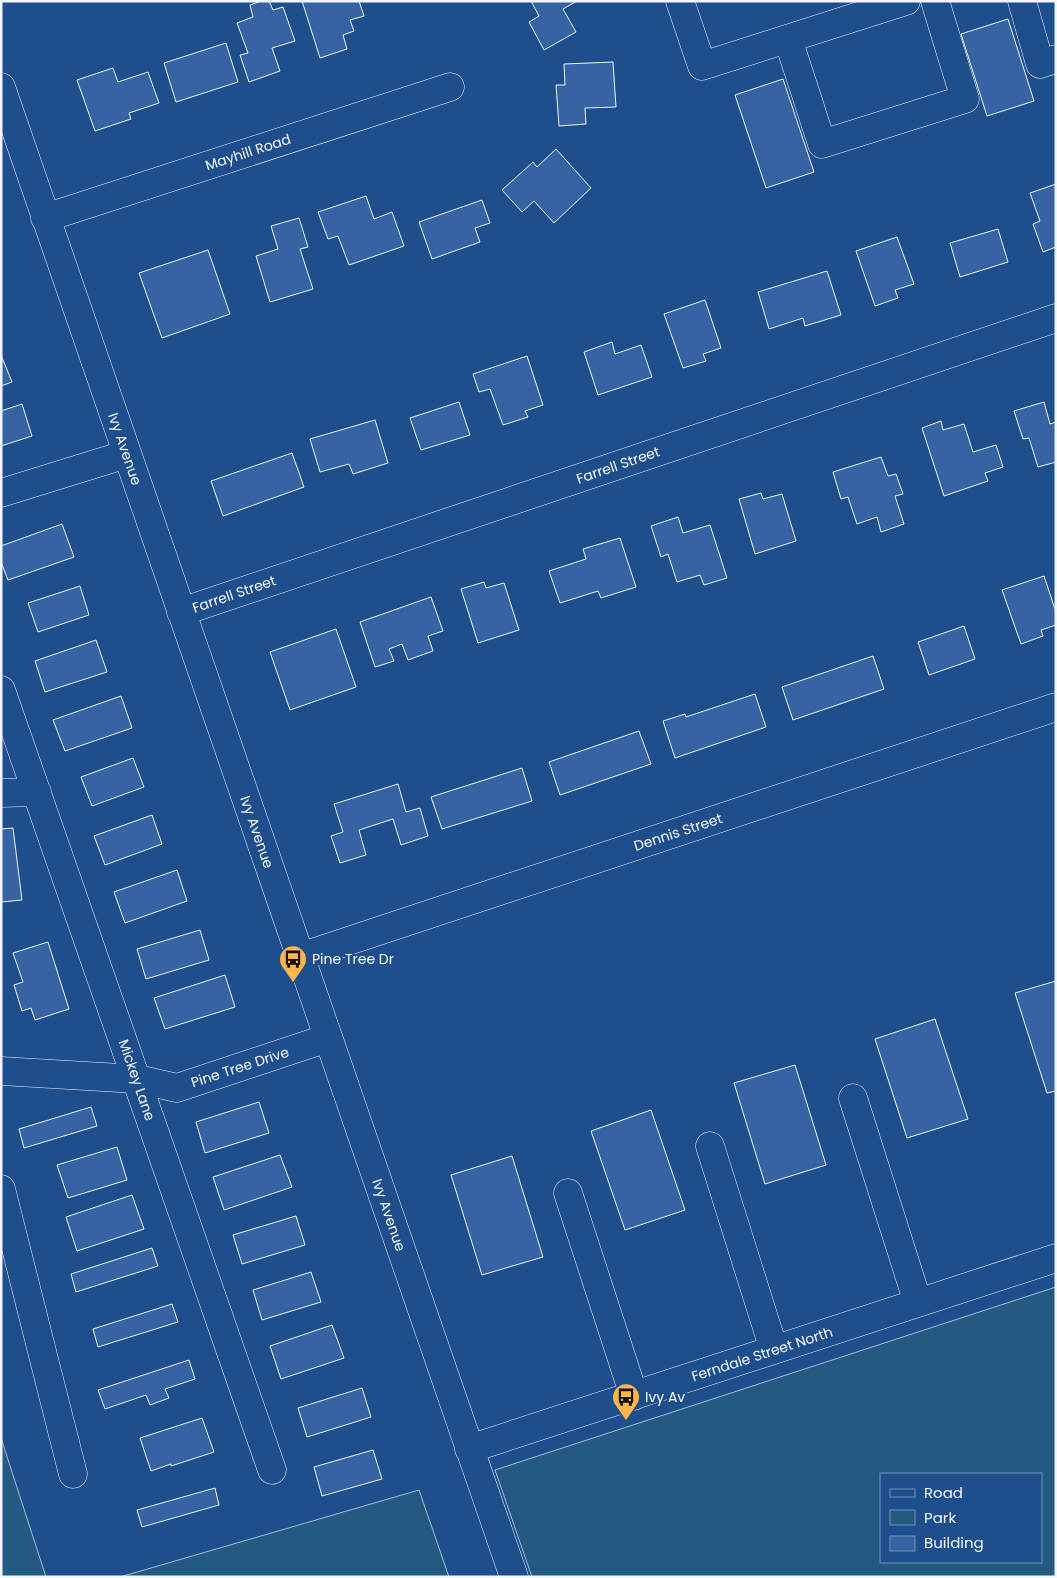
<svg xmlns="http://www.w3.org/2000/svg" width="1057" height="1578" font-family="Poppins,sans-serif">
  <style>
    .green { fill: #245a82; stroke: #a8bbd7; fill-rule: evenodd }
    .building { fill: #3563a3; stroke: #f2f6ff }
    .lines { fill: none; stroke-linecap: round; stroke-linejoin: round }
    .minor-casing { stroke: #f2f6ff; stroke-width: 29 }
    .minor { stroke: #1f4e8c; stroke-width: 28 }
    .labels { text-anchor: middle; stroke-width: 4; stroke-linejoin: round; paint-order: stroke }
    .street-label { font-size: 14px; fill: #f2f6ff; stroke: #1f4e8c }
    .poi-label { font-size: 14px; fill: #f2f6ff; stroke: #1f4e8c; text-anchor: start }
  </style>
  <rect width="100%" height="100%" fill="#1f4e8c"/>
  <!-- green -->
  <path class="green" d="M1056 1287V1577H532L495 1470ZM881 1474H1041V1562H881Z
    M1 1438 46 1577H1Z
    M419 1490 449 1577H120Z"/>
  <!-- building -->
  <path class="building" d="M261 1H269L273 10 283 7 295 41 272 48 280 71 249 82 240 55 248 53 237 23 253 17 250 5Z
    M302 1H359L364 16 350 20 354 31 343 35 347 49 320 58Z
    M531 1H577L563 9 576 32 544 50 529 22 539 16Z
    M1008 19 1034 101 987 116 961 34Z
    M226 43 238 82 176 102 164 63Z
    M613 62 616 107 585 108 586 124 559 126 556 85H565L564 64Z
    M113 68 118 82 148 72 159 103 129 113 131 119 95 131 77 80Z
    M783 79 814 172 766 188 735 95Z
    M556 149 591 188 554 223 534 201 522 212 502 190 533 162 537 167Z
    M1056 184V247L1043 252 1033 224 1040 221 1030 193Z
    M366 196 374 219 392 212 404 246 349 265 338 236 328 239 318 212Z
    M482 200 490 223 475 228 480 242 432 259 419 222Z
    M299 218 308 247 300 249 313 289 270 302 256 256 278 249 271 226Z
    M998 229 1008 262 960 277 950 243Z
    M897 237 914 284 895 290 898 298 875 306 856 251Z
    M208 250 230 314 162 338 139 273Z
    M827 271 841 315 805 326 803 318 769 329 758 292Z
    M705 300 721 348 703 354 706 361 683 368 664 314Z
    M612 342 615 354 641 345 652 377 598 395 584 352Z
    M1 355 12 382 1 386Z
    M527 356 543 405 525 411 528 417 503 425 490 389 479 392 473 374Z
    M459 402 470 435 421 450 410 418Z
    M1044 402 1050 424 1056 422V462L1038 467 1029 438 1023 439 1014 411Z
    M22 404 32 436 1 446V411Z
    M375 420 388 463 353 474 349 464 320 472 310 439Z
    M941 421 943 430 964 424 973 452 996 445 1003 467 985 473 988 481 944 496 922 428Z
    M292 453 304 487 223 516 211 481Z
    M881 457 888 476 896 474 903 494 895 496 904 524 881 532 877 517 857 524 848 497 841 499 833 472Z
    M761 493 763 499 782 494 796 541 755 554 739 499Z
    M678 517 683 533 710 525 727 578 704 585 700 575 677 582 668 554 661 557 651 526Z
    M62 524 74 557 8 580 1 562V546Z
    M620 538 636 587 601 598 598 591 560 603 549 571 586 559 583 549Z
    M1044 576 1056 612V625L1041 630 1043 636 1021 644 1002 590Z
    M484 582 486 588 504 583 519 630 478 643 461 589Z
    M80 586 89 615 38 632 28 603Z
    M431 597 443 631 428 636 433 651 408 660 402 644 389 649 394 661 375 667 360 622Z
    M964 626 975 659 929 675 918 642Z
    M336 629 356 687 290 710 270 652Z
    M96 640 107 672 45 692 35 661Z
    M873 656 884 689 793 720 782 687Z
    M755 694 766 727 675 758 663 721 685 714 686 717Z
    M121 696 132 728 65 751 53 720Z
    M639 731 651 764 560 795 549 762Z
    M133 758 144 787 92 806 81 777Z
    M522 768 532 801 442 829 431 797Z
    M398 784 406 812 420 808 428 836 401 845 393 819 359 830 366 855 340 863 331 836 343 832 334 804Z
    M152 815 162 844 105 865 94 836Z
    M13 828 22 900 1 902V829Z
    M177 870 187 901 125 923 114 892Z
    M200 930 209 960 146 979 137 949Z
    M48 942 69 1009 35 1020 31 1008 22 1011 14 985 23 982 13 953Z
    M225 975 235 1007 165 1029 154 998Z
    M1056 981V1091L1047 1093 1015 993Z
    M935 1019 968 1119 907 1138 875 1039Z
    M795 1065 826 1165 765 1184 734 1083Z
    M259 1102 269 1133 205 1153 196 1122Z
    M91 1107 97 1126 24 1148 19 1129Z
    M651 1110 685 1210 625 1230 591 1131Z
    M117 1147 127 1180 68 1198 57 1165Z
    M280 1155 292 1187 224 1210 213 1177Z
    M512 1156 543 1257 482 1275 451 1175Z
    M132 1195 144 1229 77 1251 66 1217Z
    M296 1216 305 1245 242 1264 233 1235Z
    M152 1248 158 1266 76 1292 71 1274Z
    M311 1272 321 1302 262 1320 253 1290Z
    M172 1304 178 1322 98 1347 93 1329Z
    M332 1325 344 1358 281 1379 270 1346Z
    M189 1360 195 1379 165 1389 169 1398 150 1405 146 1395 105 1409 98 1390Z
    M362 1388 371 1417 307 1437 298 1408Z
    M202 1418 214 1452 171 1466V1464L151 1471 140 1438Z
    M373 1450 382 1479 322 1496 314 1467Z
    M215 1488 219 1505 142 1527 137 1510Z"/>
  <g class="lines">
    <!-- minor casing -->
    <g class="minor-casing">
      <path id="minor" d="M680 1 702 66 906 1
        M1022 1 1040 64 1056 59
        M788 39 822 144 965 99 935 1
        M1 87 514 1577
        M45 218 450 87
        M1 493 127 454
        M181 612 1056 318
        M1 690 272 1470
        M1 793 37 792
        M300 957 1056 707
        M1 1071 137 1079 177 1088 328 1038
        M853 1098 918 1303
        M710 1146 774 1350
        M1 1189 73 1474
        M568 1193 634 1396
        M469 1449 1056 1258"/>
    </g>
    <!-- minor -->
    <use href="#minor" class="minor"/>
  </g>
  <!-- icons -->
  <defs>
    <g id="bus-pin" transform="scale(1.4375)"><path d="M0 17L-7.5 6A9.5 9.5 0 1 1 7.5 6Z" fill="#ffb74d" stroke="#1f4e8c"/><path d="M-5-6H5V4H4V6H2V4H-2V6H-4V4H-5ZM-3.5-4V0h7V-4ZM-3.5 1.2v1.5H-2V1.2ZM2 1.2v1.5H3.5V1.2Z" fill="#111"/></g>
  </defs>
  <g fill-rule="evenodd">
    <use href="#bus-pin" x="293" y="959"/>
    <use href="#bus-pin" x="626" y="1397"/>
  </g>
  <g class="labels">
    <!-- street labels -->
    <g class="street-label">
      <text transform="translate(248 152) rotate(-18)" y="5">Mayhill Road</text>
      <text transform="translate(125 449) rotate(71)" y="5">Ivy Avenue</text>
      <text transform="translate(618 465) rotate(-19)" y="5">Farrell Street</text>
      <text transform="translate(234 594) rotate(-19)" y="5">Farrell Street</text>
      <text transform="translate(257 832) rotate(71)" y="5">Ivy Avenue</text>
      <text transform="translate(678 832) rotate(-18)" y="5">Dennis Street</text>
      <text transform="translate(240 1067) rotate(-18)" y="5">Pine Tree Drive</text>
      <text transform="translate(137 1080) rotate(71)" y="5">Mickey Lane</text>
      <text transform="translate(389 1215) rotate(71)" y="5">Ivy Avenue</text>
      <text transform="translate(762 1354) rotate(-18)" y="5">Ferndale Street North</text>
    </g>
    <!-- poi labels -->
    <g class="poi-label">
      <text x="312" y="964">Pine Tree Dr</text>
      <text x="645" y="1402">Ivy Av</text>
    </g>
  </g>
  <!-- border -->
  <rect width="1057" height="1578" fill="none" stroke="#f2f6ff" stroke-width="5"/>
  <!-- legend -->
  <rect x="880" y="1473" width="162" height="90" fill="#1f4e8c" stroke="#7391ba"/>
  <rect x="890" y="1489" width="25" height="8" fill="#1f4e8c" stroke="#7391ba"/>
  <text x="924" y="1498" font-size="15" fill="#f2f6ff">Road</text>
  <rect x="890" y="1510" width="25" height="15" fill="#245a82" stroke="#7391ba"/>
  <text x="924" y="1523" font-size="15" fill="#f2f6ff">Park</text>
  <rect x="890" y="1536" width="25" height="15" fill="#3563a3" stroke="#7391ba"/>
  <text x="924" y="1548" font-size="15" fill="#f2f6ff">Building</text>
</svg>
